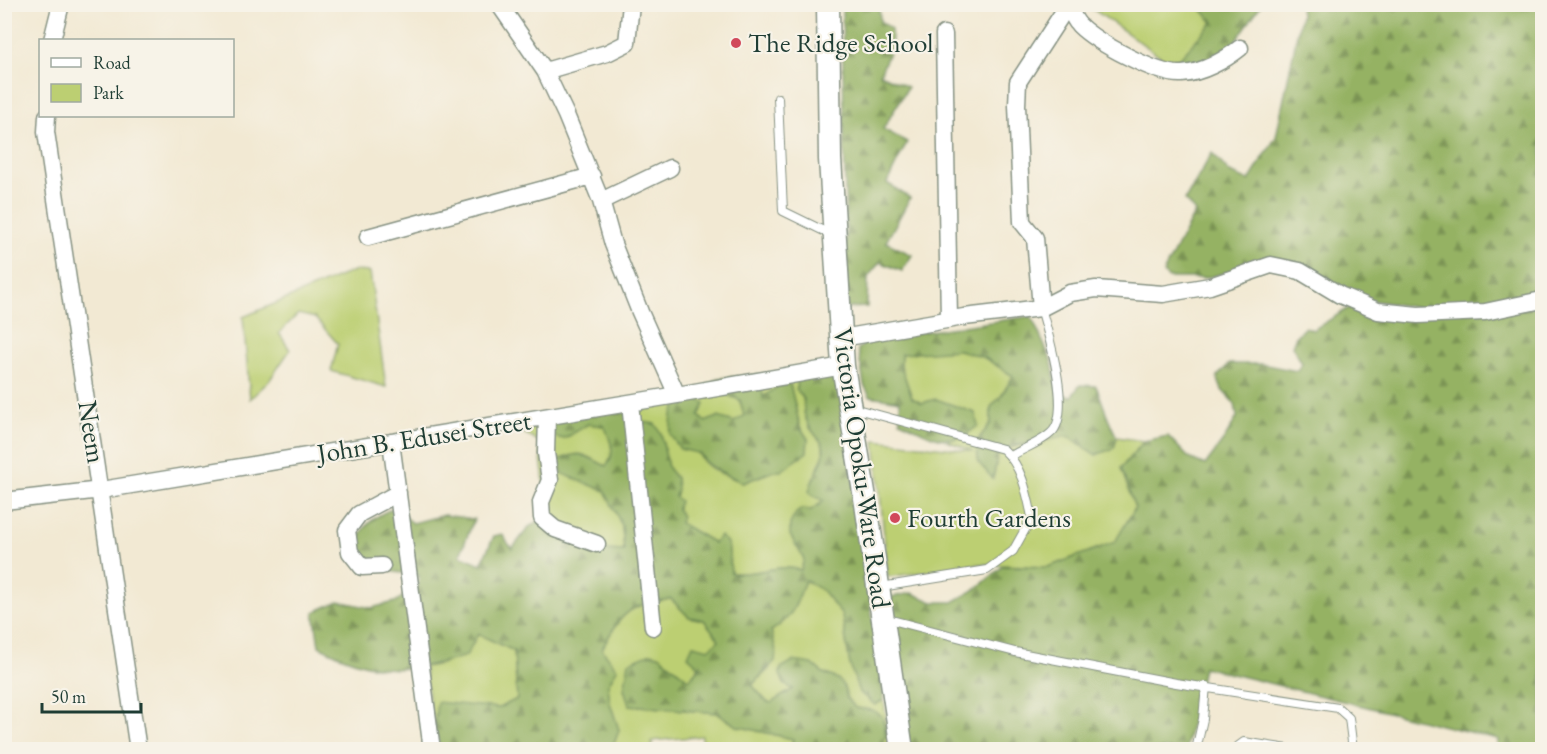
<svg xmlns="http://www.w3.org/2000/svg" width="1547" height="754" font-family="'EB Garamond',serif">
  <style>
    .green { fill: #bccf72; stroke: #6e8653; stroke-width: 1.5 }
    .forest { fill: url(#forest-firs); stroke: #5a784c; stroke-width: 1.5 }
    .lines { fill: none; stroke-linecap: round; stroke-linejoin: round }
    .service-casing { stroke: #889384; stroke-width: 10 }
    .minor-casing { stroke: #889384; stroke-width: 19 }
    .secondary-casing { stroke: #889384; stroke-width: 25 }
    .service { stroke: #fff; stroke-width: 8 }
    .minor { stroke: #fff; stroke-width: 16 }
    .secondary { stroke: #fff; stroke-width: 22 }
    .poi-dot { fill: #d1495b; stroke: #f7f3e8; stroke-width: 2 }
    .labels { text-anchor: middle; stroke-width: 4.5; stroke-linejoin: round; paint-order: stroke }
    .poi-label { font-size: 27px; fill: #1f3d34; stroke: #f7f3e8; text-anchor: start }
    .street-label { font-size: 27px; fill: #1f3d34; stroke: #f7f3e8 }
  </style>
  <defs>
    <pattern id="forest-firs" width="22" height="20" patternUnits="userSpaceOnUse" patternTransform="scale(1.5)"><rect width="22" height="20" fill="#95b264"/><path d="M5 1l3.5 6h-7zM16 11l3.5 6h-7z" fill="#799253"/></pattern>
  </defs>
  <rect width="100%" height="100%" fill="#f7f3e8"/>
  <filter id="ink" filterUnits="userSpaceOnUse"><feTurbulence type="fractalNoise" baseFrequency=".0167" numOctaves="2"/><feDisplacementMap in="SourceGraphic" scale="12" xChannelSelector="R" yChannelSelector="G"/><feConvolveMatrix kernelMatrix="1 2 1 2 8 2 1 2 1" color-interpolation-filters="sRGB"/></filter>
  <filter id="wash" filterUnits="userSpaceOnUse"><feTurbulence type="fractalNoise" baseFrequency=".008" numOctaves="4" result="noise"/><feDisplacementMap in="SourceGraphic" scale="24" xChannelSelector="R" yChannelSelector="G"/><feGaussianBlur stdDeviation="1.35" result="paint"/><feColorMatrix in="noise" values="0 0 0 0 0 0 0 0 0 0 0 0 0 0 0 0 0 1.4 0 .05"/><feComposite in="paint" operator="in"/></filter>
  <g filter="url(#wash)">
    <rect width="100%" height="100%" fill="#f2e9d3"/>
    <!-- green -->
    <path class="green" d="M1090 5H1197L1213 22 1173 65 1090 7Z
      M353 271 370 272 386 387 331 371 338 344 315 318 298 314 279 333 290 350 269 381 250 399 243 317Z
      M959 349 985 358 1014 376 1002 395 991 407V423L977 441 978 462 993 478 998 454 1010 448 1068 436 1096 455 1114 448 1117 437 1144 441 1121 468 1135 508 1116 542 1048 567 980 564 888 577 875 440 973 451 947 441 968 435 975 413 936 399 922 403 912 398 901 366V354Z
      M798 377 809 427 823 444V457L818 467 824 501 811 510 802 509 804 559 801 570C778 563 754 576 731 573L728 543H714L680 523 674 498 676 478 668 468 661 433 642 430 638 436 626 413 679 399C685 417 692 449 704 462 714 473 731 476 743 483L787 466 797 460 808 439 800 427 790 384 778 386 763 398 761 384Z
      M724 394C741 398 740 400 745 417L734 422 718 417 705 422 699 416 692 396Z
      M548 423 564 439 588 424 604 426C610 438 617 455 606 466 584 455 584 449 559 460L588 482 605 490 622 526 624 551 601 550 540 520 547 507 539 442 521 431Z
      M805 580 822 590 842 615 850 665 884 700 890 749H881L887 733 882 716 872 710 856 708 847 699 844 687 838 679 823 673 812 664 794 689 771 703 767 702 752 685 769 669 776 651 771 631C791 618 798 603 805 580Z
      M671 599 689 617 704 620 720 640C706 651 700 666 689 680L659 655 629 705 717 713 737 726 793 739 791 749H703L702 736 652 741V749H612L619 730 610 703 602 649C621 613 629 604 671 599Z
      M478 634 514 651 517 699 499 708 469 707 434 730 424 667 442 664Z"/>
    <!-- forest -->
    <path class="forest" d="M842 5H879L880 21 891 29 892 45 880 74 908 87 883 129 907 142 887 183 910 198 886 242 912 255 902 271 880 262 868 277 867 307 847 308Z
      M1197 5H1261L1228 52 1195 63 1173 65 1213 22Z
      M1300 5H1542V293L1503 302 1432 310 1364 299 1277 260 1205 278H1169L1163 273 1195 212 1185 200 1212 153 1230 173 1249 181 1276 137 1301 15Z
      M1352 306 1372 314 1542 307V749H1497L1498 739 1203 667 1186 749H905L886 611 891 597 912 593 933 602H953L976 589 1003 566 1048 567 1115 542 1135 508 1121 468 1144 441 1168 436 1189 458 1205 465 1225 438 1237 417 1235 404 1222 390 1217 377 1229 364H1261L1297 371 1302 363 1292 346 1296 336 1305 327 1313 330Z
      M1031 316 1052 362 1057 392 1071 397 1080 385 1096 386C1103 403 1108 421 1117 437L1114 448 1096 455 1068 436 1013 446 998 454 993 479 978 462 977 441 991 423V407L1002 395 1013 376 985 358 959 350 901 354V366L912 398 922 403 936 399 975 413 978 426C947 451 932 435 900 421V401L870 396 864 385 858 349 869 340Z
      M838 373 884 700 875 705 859 692 850 665 842 615 822 590 805 580C797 603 793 618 771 631L776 651 775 661 752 685 767 702 771 703 793 689 784 684 780 674 781 668 793 661 812 664 823 673 838 679 844 687 847 699 856 708 872 710 882 716C885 728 888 739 881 750L791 749 793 739 737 726 717 713 629 705 624 689 629 662 651 653 659 655 689 680 700 667 688 656 693 645 709 649 719 640 704 620 689 617 671 599C629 604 621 613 602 649L617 669 608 685 610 703 619 730 612 749H441L434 730 437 702 499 708 517 699 514 651 478 634 466 656C406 674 375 675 319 646L314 612 339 601 371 608 395 602 418 586 419 575 394 572 369 563 355 548C362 526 372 517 394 508L413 523 444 515 474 519 460 555 481 564 494 536 502 534 512 549 529 527 540 520 601 550 624 551 622 526 605 491 563 474 558 460C584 449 583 456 606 466 617 455 610 438 604 426L588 424 564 439 550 436 548 423 614 411 626 413 638 435 642 430 644 422 655 424 661 433 668 468 676 478 677 490 675 497 680 501 677 509 682 516 680 523 714 543 720 536 728 543 731 573C754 576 778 563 801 570L804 559 790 535V524L796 513 802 509 811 510 824 501 809 493C810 477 828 461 823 445 821 441 817 437 814 433 806 423 802 412 804 399L796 390 798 377Z
      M760 375 763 397 778 386 790 384 800 427 808 439 807 452 781 471H772L743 483C726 473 710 470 698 453L680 449 670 434 672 415 679 399 692 396 705 403 699 416 705 422 718 417 734 422 744 416 740 400 724 394 709 398 706 386 718 378Z"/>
  </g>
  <g filter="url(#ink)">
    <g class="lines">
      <!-- service casing -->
      <g class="service-casing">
        <path id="service" d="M778 98 783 211 832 235
          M853 408 1003 449C1022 466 1027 493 1032 517L1013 551 987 570 881 587
          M1011 456C1022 449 1042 442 1051 433 1073 414 1048 333 1041 308
          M884 618 1015 652 1176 683 1338 708 1349 718 1353 750
          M1196 750 1203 719 1206 686
          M1233 750 1244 742 1295 750"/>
      </g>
      <!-- minor casing -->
      <g class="minor-casing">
        <path id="minor" d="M499 4 545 71 566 115 601 201 613 244 640 312 677 395
          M1068 4C1071 11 1074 20 1079 25 1096 42 1158 76 1182 74 1202 73 1225 60 1240 48
          M944 34 949 319
          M52 40 61 4
          M545 71 607 53 627 43 631 4
          M47 116 46 132 138 750
          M601 201 670 168
          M368 237 592 176
          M1041 308 1035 238 1022 222 1017 105 1018 82 1068 5
          M842 338 964 317 1041 308 1070 293 1096 289 1163 294 1210 286 1271 265 1300 271 1340 295 1378 311 1418 315 1485 312 1542 300
          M630 403 653 627
          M547 417 546 453 550 480 541 502 542 518 555 529 597 544
          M391 442 432 750
          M4 501 101 490 677 395 843 366
          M382 566 362 567 350 552 347 530 359 514 398 493"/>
      </g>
      <!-- secondary casing -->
      <g class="secondary-casing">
        <path id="secondary" d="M828 4 830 159 843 366 866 504 902 750"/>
      </g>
      <!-- service -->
      <use href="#service" class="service"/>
      <!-- minor -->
      <use href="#minor" class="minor"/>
      <!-- secondary -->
      <use href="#secondary" class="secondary"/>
    </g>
  </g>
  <!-- markers -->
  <g class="poi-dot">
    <circle cx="736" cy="43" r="6"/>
    <circle cx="895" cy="518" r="6"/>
  </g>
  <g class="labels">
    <!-- poi labels -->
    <g class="poi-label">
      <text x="748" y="52">The Ridge School</text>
      <text x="907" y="527">Fourth Gardens</text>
    </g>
    <!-- street labels -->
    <g class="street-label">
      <text transform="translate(92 432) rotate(81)" y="9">Neem</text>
      <text transform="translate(424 437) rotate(-9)" y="9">John B. Edusei Street</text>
      <text transform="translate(862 468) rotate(82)" y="9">Victoria Opoku-Ware Road</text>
    </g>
  </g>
  <!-- margin -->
  <rect width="1547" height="754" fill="none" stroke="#f7f3e8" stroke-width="24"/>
  <!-- legend -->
  <rect x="39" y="39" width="195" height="78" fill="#f7f3e8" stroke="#a1aaa0" stroke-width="1.5"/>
  <rect x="51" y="58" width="30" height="9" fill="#ffffff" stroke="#a1aaa0" stroke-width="1.5"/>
  <text x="93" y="69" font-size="18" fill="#1f3d34">Road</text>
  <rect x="51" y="84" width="30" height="18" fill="#bccf72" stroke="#a1aaa0" stroke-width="1.5"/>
  <text x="93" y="99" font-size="18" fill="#1f3d34">Park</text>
  <!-- scale -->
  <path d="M42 703v9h99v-9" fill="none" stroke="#1f3d34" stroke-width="3"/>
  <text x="51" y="703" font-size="18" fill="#1f3d34" stroke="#f7f3e8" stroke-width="4.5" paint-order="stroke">50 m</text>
</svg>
